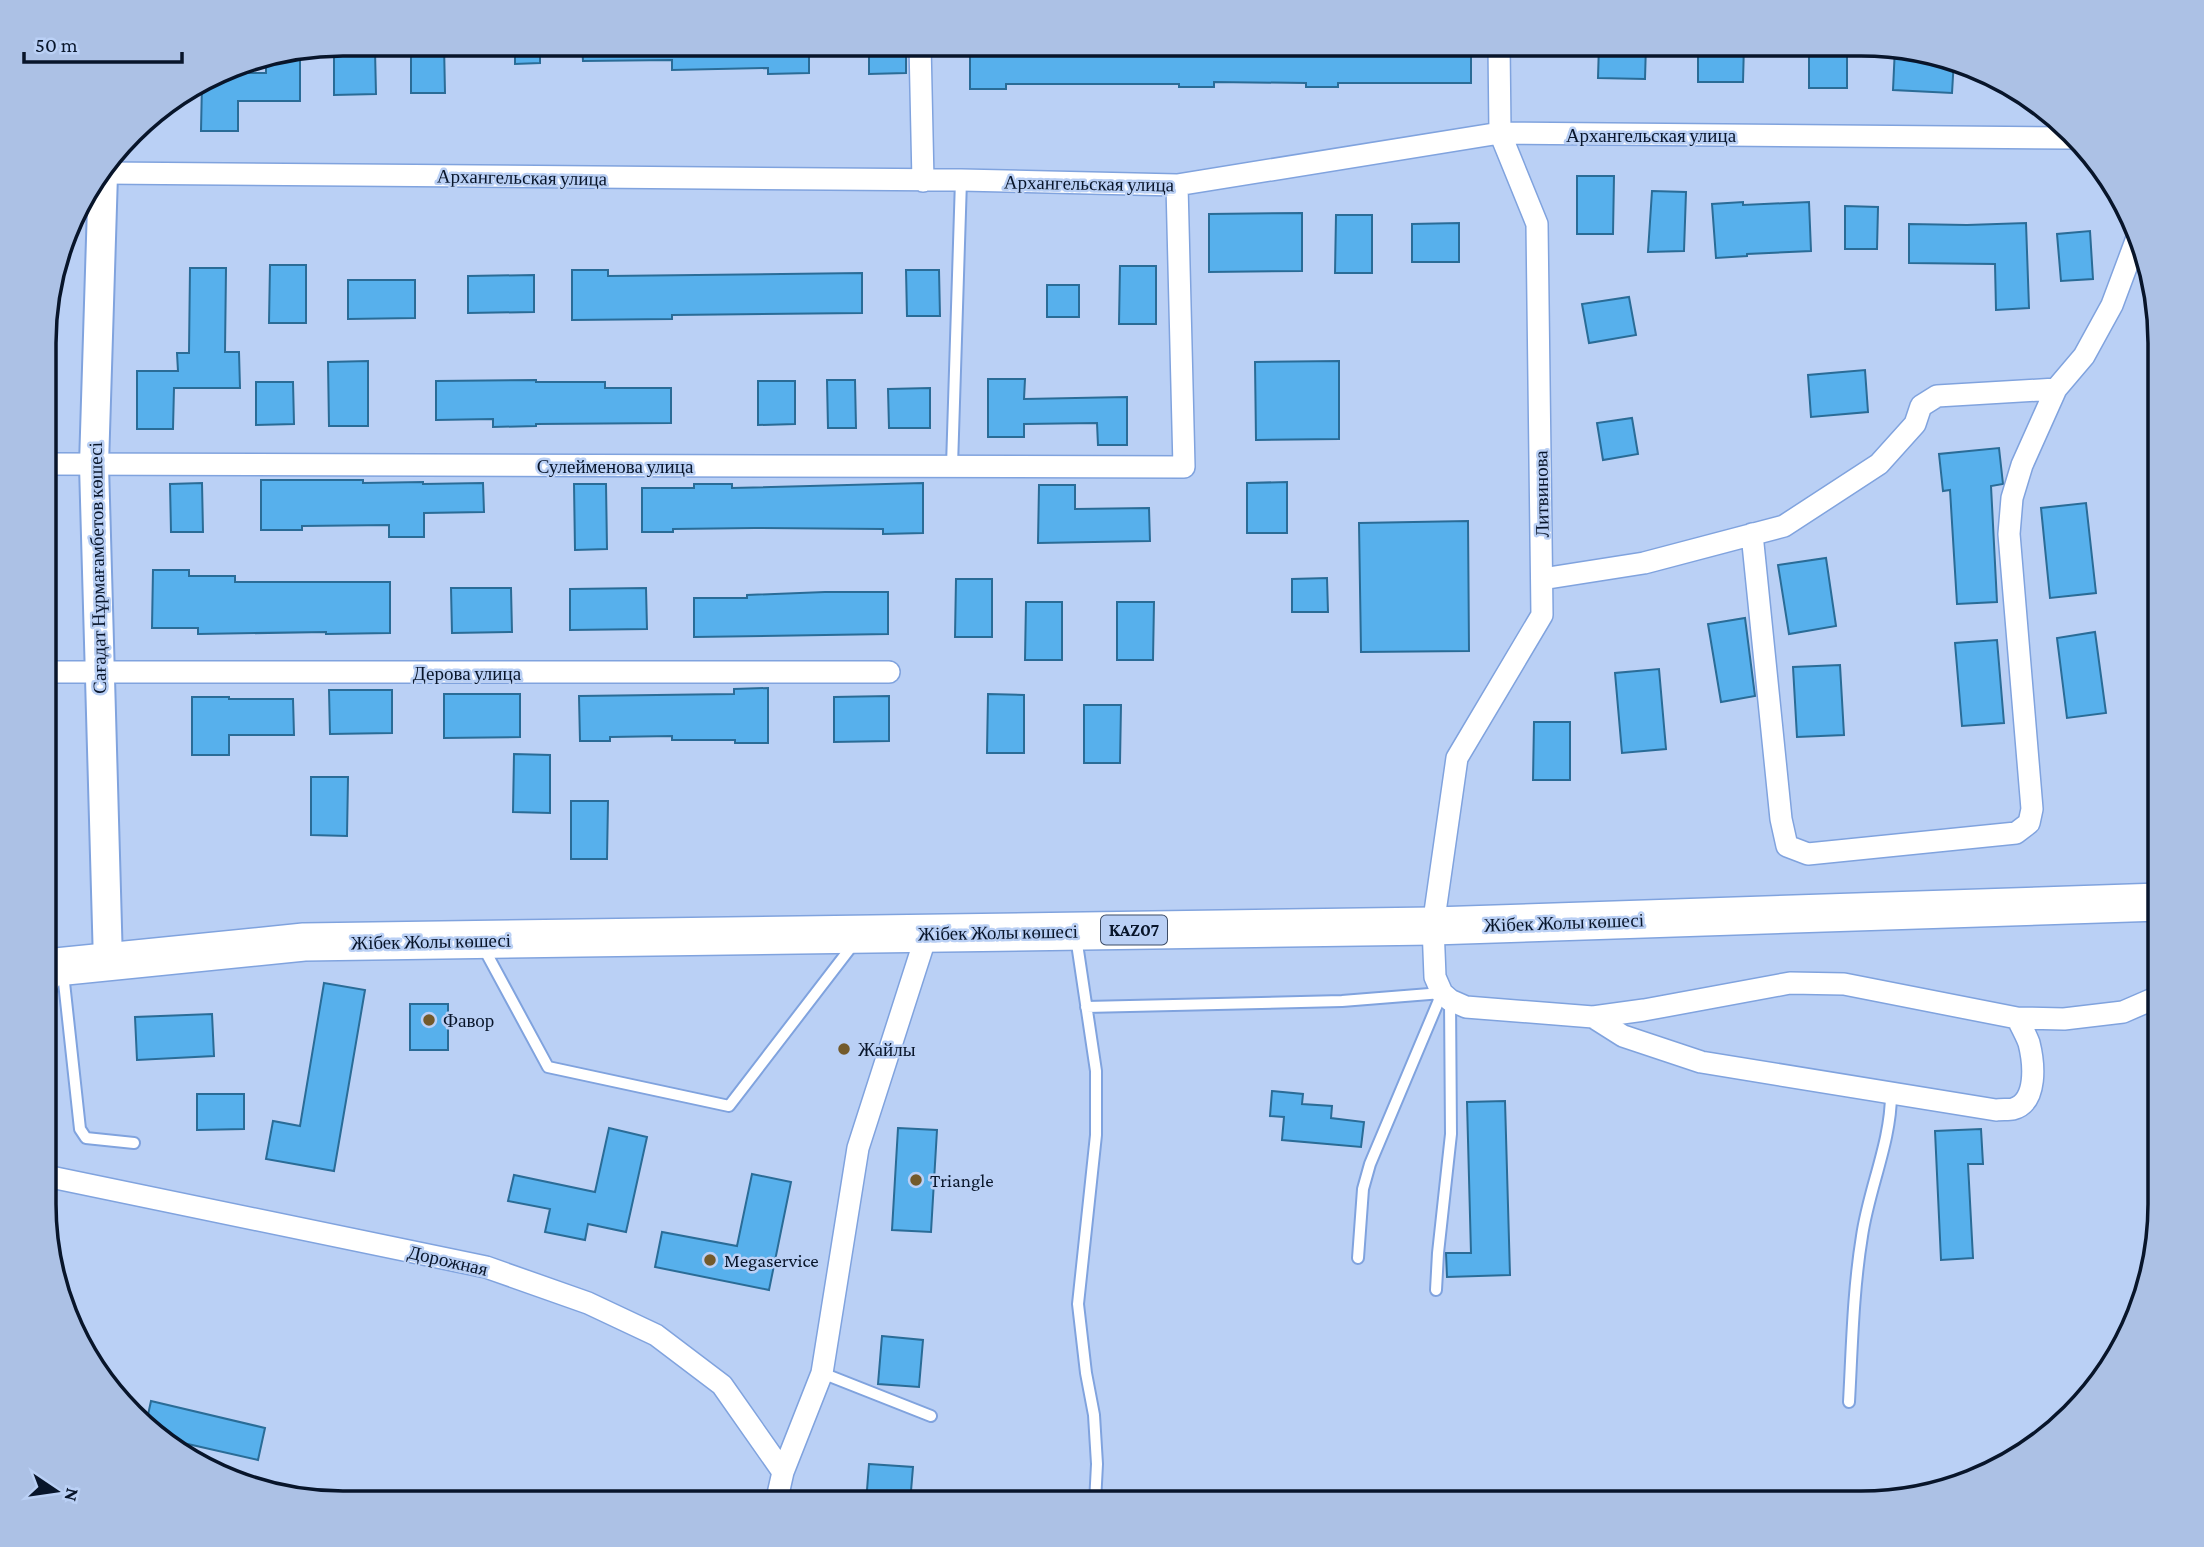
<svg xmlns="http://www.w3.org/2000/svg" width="2204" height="1547" font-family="'Crimson Pro',serif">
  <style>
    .building { fill: #57b0ec; stroke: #2a6c97; stroke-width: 2 }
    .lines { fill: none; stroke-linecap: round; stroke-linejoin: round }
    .lane-casing { stroke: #80a3de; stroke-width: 14 }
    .street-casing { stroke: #80a3de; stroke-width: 24 }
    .secondary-casing { stroke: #80a3de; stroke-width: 32 }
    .highway-casing { stroke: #80a3de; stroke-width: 40 }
    .lane { stroke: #fff; stroke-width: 10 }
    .street { stroke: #fff; stroke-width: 21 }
    .secondary { stroke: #fff; stroke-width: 28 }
    .highway { stroke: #fff; stroke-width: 37 }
    .poi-dot { fill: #735a2b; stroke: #bad0f5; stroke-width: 2.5 }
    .labels { text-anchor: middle; stroke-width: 5; stroke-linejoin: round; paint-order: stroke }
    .shield { fill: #bad0f5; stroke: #3d4d67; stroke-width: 2 }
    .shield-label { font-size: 18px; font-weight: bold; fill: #08152a }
    .street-label { font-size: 19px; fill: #08152a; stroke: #bad0f5 }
    .poi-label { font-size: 19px; fill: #08152a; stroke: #bad0f5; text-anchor: start }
    .rim { fill: none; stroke: #08152a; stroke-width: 3.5 }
  </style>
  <rect width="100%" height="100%" fill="#bad0f5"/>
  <!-- building -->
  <path class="building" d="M411 44H444L445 93H411Z
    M515 44H540V63L515 64Z
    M582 44H809V73L768 74V68L672 70V60L583 61Z
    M869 44H906V73L869 74Z
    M970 44H1406V53H1471V83H1338V87H1306V83L1214 82V87H1179V84H1006V89H970Z
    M1599 44H1646L1645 79 1598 78Z
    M1698 44H1744L1743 82H1698Z
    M1809 44H1847V88H1809Z
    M1895 47 1954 59 1952 93 1893 90Z
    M375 50 376 94 334 95V51Z
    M300 52V101H238V131H201L202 83 219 73H266V59Z
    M1577 176H1614L1613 234H1577Z
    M1652 191 1686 192 1684 251 1648 252Z
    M1743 202V205L1809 202 1811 251 1747 254V256L1716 258 1712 204Z
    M1845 206 1878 207 1877 249H1845Z
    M1302 213V271L1209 272V214Z
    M1336 215H1372V273H1335Z
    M1459 223V262H1412V224Z
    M2026 223 2029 308 1996 310 1995 264 1909 263V224L1967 225Z
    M2090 231 2093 279 2061 281 2057 234Z
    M270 265H306V323H269Z
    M1120 266H1156V324H1119Z
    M190 268H226L225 352H239L240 388H174L173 429H137V371H178L177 353H189Z
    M572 270H608V276L862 273V313L672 315V319L572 320Z
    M906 270H939L940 316H907Z
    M534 275V312L468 313V276Z
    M348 280H415V318L348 319Z
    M1047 285H1079V317H1047Z
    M1629 297 1636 335 1589 343 1582 304Z
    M368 361V426H329L328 362Z
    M1339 361V439L1256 440 1255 362Z
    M1865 370 1868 412 1811 417 1808 375Z
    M988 379H1025L1024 399 1127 397V445H1098L1097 423 1024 424V437H988Z
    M536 380V382H605V388H671V423L536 424V426L493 427V419L436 420V381Z
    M827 380H855L856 428H828Z
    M758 381H795V424L758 425Z
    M256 382H293L294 424 256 425Z
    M930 388V428H889L888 389Z
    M1632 418 1638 454 1603 460 1597 423Z
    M1999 448 2003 484 1991 486 1997 602 1957 604 1950 490 1943 491 1939 454Z
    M261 480H363V483L423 482V484L483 483 484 512 424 513V537H389V525L302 526V530H261Z
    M1287 482V533H1247V483Z
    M202 483 203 532H171L170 484Z
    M923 483V533L883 534V529L755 528 673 529V532H642V488H694V484H732V488Z
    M574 484H606L607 549 575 550Z
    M1039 485H1075V509L1149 508 1150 541 1038 543Z
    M2086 503 2096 593 2050 598 2041 508Z
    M1468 521 1469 651 1361 652 1359 523Z
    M1826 558 1836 626 1789 634 1778 565Z
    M153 570H189V576H235V582H390V633L326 634V632L198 634V628H152Z
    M1327 578 1328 612H1292V579Z
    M956 579H992V637H955Z
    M451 588H511L512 632 452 633Z
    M646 588 647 629 570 630V589Z
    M825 592H888V634L694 637V598H747V595Z
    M1026 602H1062V660H1025Z
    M1117 602H1154L1153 660H1117Z
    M1745 618 1755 696 1721 702 1708 624Z
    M2095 632 2106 713 2067 718 2057 638Z
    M1997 640 2004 723 1962 726 1955 643Z
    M1840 665 1844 735 1797 737 1793 667Z
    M1659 669 1666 749 1622 753 1615 673Z
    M768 688V743H735V740H672V736L610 737V741H580L579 696 734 694V689Z
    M329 690H392V733L330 734Z
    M444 694H520V737L444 738Z
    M988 694 1024 695V753H987Z
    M889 696V741L834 742V697Z
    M192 697H229V699H293L294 735H229V755H192Z
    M1084 705H1121L1120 763H1084Z
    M1534 722H1570V780H1533Z
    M514 754 550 755V813L513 812Z
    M311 777H348L347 836 311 835Z
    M571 801H608L607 859H571Z
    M324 983 365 990 334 1171 266 1159 273 1121 300 1126Z
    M410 1004H448V1050H410Z
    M212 1014 214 1056 137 1060 135 1017Z
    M1272 1091 1303 1094 1302 1104 1332 1106 1331 1118 1364 1122 1361 1147 1282 1140 1284 1117 1270 1116Z
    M197 1094H244V1129L197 1130Z
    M1505 1101 1510 1275 1447 1277 1446 1253H1471L1467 1102Z
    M609 1128 647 1137 626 1232 588 1224 585 1240 545 1232 550 1209 508 1201 514 1175 595 1192Z
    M898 1128 937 1130 931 1232 892 1230Z
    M1981 1129 1983 1164H1968L1973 1258 1941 1260 1935 1131Z
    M752 1174 791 1182 769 1290 655 1267 662 1232 737 1246Z
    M882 1336 923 1340 919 1387 878 1384Z
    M151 1401 265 1428 258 1460 157 1437 146 1424Z
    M869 1464 913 1467 910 1503H866Z"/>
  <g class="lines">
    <!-- lane casing -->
    <g class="lane-casing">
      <path id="lane" d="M952 466 961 180
        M1076 937 1096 1071V1135L1078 1304 1086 1373 1094 1415 1097 1464 1095 1503
        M482 945 548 1067 729 1106 855 942
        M63 973 80 1129 86 1138 134 1143
        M46 1001 58 975
        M1086 1007 1342 1001 1442 993 1370 1164 1363 1189 1358 1258
        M1436 1290 1438 1253 1451 1134 1450 1000
        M822 1373 931 1416
        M1849 1402C1852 1347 1853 1291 1862 1236 1869 1188 1891 1142 1891 1094"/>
    </g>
    <!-- street casing -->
    <g class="street-casing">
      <path id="street" d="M920 44 923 181
        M1499 44 1500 133 1537 224 1542 615 1457 758 1433 926 1435 977 1442 993 1450 1000 1466 1007 1593 1017 1644 1010 1790 983 1844 984 2017 1018 2064 1019 2123 1012 2160 996
        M103 173 961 180 1177 185 1500 133 2070 138
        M46 464 1184 467 1177 185
        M1752 534 1781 819 1787 846 1808 854 2016 833 2029 823 2032 809 2009 534 2012 498 2022 465 2056 389
        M1542 579 1644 563 1784 526 1879 464 1915 424 1921 406 1937 396 2056 389 2084 356 2112 305 2137 238
        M46 672H889
        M1593 1017 1623 1036 1701 1062 1996 1110C2001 1109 2008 1110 2013 1109 2038 1102 2034 1063 2029 1043 2026 1035 2021 1026 2017 1018
        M46 1176 486 1267 588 1303 656 1335 722 1385 783 1472
        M776 1503 783 1472 822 1373 858 1148 927 933"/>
    </g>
    <!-- secondary casing -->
    <g class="secondary-casing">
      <path id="secondary" d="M103 174 94 465 108 962"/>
    </g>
    <!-- highway casing -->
    <g class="highway-casing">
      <path id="highway" d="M46 968 304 942 1433 926 2160 902"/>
    </g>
    <!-- lane -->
    <use href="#lane" class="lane"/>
    <!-- street -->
    <use href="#street" class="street"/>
    <!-- secondary -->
    <use href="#secondary" class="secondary"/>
    <!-- highway -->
    <use href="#highway" class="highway"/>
  </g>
  <!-- markers -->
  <g class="poi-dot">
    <circle cx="429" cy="1020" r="7"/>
    <circle cx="844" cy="1049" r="7"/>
    <circle cx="916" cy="1180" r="7"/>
    <circle cx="710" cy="1260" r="7"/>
  </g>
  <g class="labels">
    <!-- shield labels -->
    <rect class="shield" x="1101" y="915.5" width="66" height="29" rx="5"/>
    <g class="shield-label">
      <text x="1134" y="936">KAZ07</text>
    </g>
    <!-- street labels -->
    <g class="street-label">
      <text x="1651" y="142">Архангельская улица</text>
      <text transform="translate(522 177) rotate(1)" y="7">Архангельская улица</text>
      <text transform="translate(1089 183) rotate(1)" y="7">Архангельская улица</text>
      <text x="615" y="473">Сулейменова улица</text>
      <text transform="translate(1541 494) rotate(-91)" y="7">Литвинова</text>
      <text transform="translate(97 568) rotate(-91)" y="7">Сағадат Нұрмағамбетов көшесі</text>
      <text x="467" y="680">Дерова улица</text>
      <text transform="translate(1564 922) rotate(-2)" y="7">Жібек Жолы көшесі</text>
      <text transform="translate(998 932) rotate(-1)" y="7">Жібек Жолы көшесі</text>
      <text transform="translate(431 941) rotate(-1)" y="7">Жібек Жолы көшесі</text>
      <text transform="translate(448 1260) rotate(13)" y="7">Дорожная</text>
    </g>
    <!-- poi labels -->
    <g class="poi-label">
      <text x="443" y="1027">Фавор</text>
      <text x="858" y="1056">Жайлы</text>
      <text x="930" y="1187">Triangle</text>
      <text x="724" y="1267">Megaservice</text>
    </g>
  </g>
  <!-- crop -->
  <path d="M0 0H2204V1547H0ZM343 56H1861A287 287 0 0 1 2148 343V1204A287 287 0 0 1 1861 1491H343A287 287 0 0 1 56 1204V343A287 287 0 0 1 343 56Z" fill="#acc1e5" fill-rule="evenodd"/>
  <path class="rim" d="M343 56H1861A287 287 0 0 1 2148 343V1204A287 287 0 0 1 1861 1491H343A287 287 0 0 1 56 1204V343A287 287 0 0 1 343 56Z"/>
  <!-- north arrow -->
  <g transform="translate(56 1491) rotate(103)" stroke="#bad0f5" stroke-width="5" paint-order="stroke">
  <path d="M0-5L12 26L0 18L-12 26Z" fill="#08152a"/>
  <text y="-10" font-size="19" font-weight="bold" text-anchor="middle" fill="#08152a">N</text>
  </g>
  <!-- scale -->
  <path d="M24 52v10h158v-10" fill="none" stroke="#08152a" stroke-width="3.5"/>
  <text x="35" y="52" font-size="21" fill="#08152a" stroke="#bad0f5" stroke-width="5" paint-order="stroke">50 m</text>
</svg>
